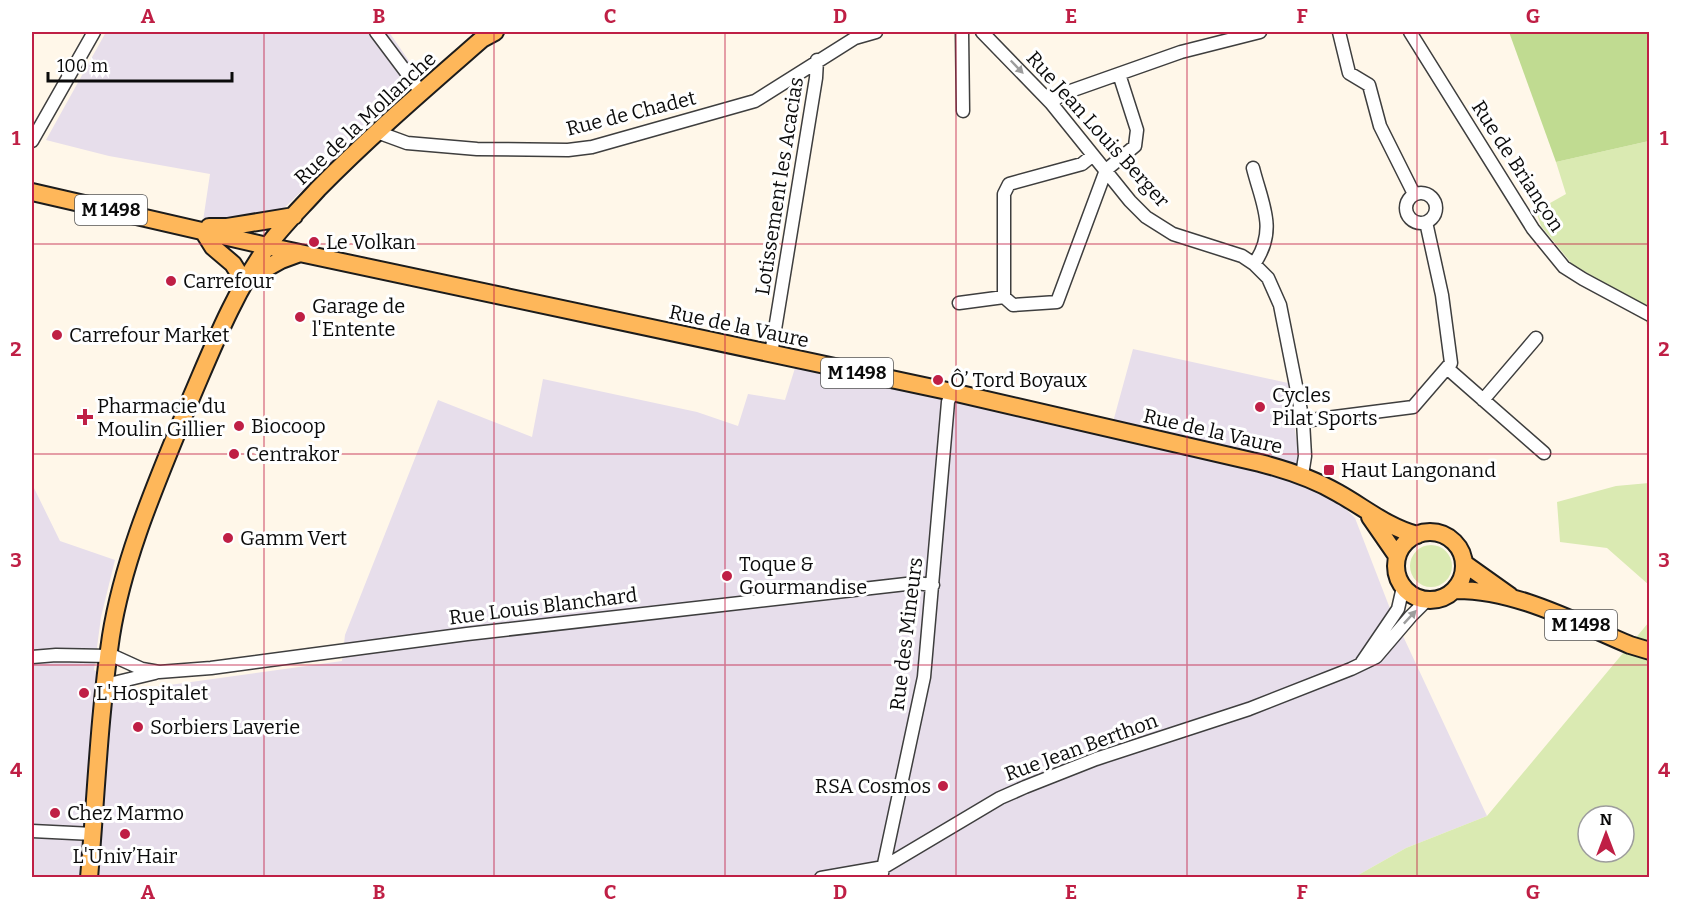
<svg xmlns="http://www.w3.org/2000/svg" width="1681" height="909" font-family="Bitter,serif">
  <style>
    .industrial { fill: #e7deeb }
    .green { fill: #daeab2; fill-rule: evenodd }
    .forest { fill: #c0db91 }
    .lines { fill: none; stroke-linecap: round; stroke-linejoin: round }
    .minor-casing { stroke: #3e3e3e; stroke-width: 15 }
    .major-casing { stroke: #1c1c1c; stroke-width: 20 }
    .minor { stroke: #fff; stroke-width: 12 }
    .major { stroke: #feb75a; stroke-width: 16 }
    .oneway { fill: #9d9d9d }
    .grid { fill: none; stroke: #bf1f45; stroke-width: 1.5; stroke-opacity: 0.55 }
    .poi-dot { fill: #bf1f45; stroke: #fff; stroke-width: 2 }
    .labels { text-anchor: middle; stroke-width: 6; stroke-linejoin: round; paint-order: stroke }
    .shield { fill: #fff; stroke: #545454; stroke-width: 1.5 }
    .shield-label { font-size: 18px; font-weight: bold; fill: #0b0b0b }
    .street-label { font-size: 20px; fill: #0b0b0b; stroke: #fff }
    .poi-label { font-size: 20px; fill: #0b0b0b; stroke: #fff; text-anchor: start }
    .neatline { fill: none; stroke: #bf1f45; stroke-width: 2 }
    .grid-label { font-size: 20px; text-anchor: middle; font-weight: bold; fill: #bf1f45 }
  </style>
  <rect width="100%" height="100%" fill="#fff7e9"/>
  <!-- industrial -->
  <path class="industrial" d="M106 32H389L420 77 280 212 203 221 210 174 109 156 46 140Z
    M1133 349 1288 383 1300 464 1355 518 1389 606 1487 816 1406 848 1353 878 32 877V484L60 541 115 560 101 617 94 670 126 691 342 661 345 635 438 400 532 437 543 379 697 412 738 426 748 394 785 400 795 368 1113 422Z"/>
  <!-- green -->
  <path class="green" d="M1649 141V334L1642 305 1572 264 1541 226 1536 211 1566 194 1556 162Z
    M1649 483V585L1607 548 1560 542 1557 502 1616 486Z
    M1410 566a21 21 0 1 1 42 0a21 21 0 1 1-42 0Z
    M1649 622V877L1353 878 1406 848 1487 816ZM1588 816H1624V852H1588Z"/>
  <!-- forest -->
  <path class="forest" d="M1509 32H1649V141L1556 162Z"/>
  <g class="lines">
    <!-- minor casing -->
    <g class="minor-casing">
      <path id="minor" d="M376 32 421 92
        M962 32 963 111
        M982 32 1051 103 1130 201 1146 217 1173 234 1242 256 1254 264 1268 278 1280 305 1303 421 1305 456 1302 475
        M1339 32 1349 73 1369 85 1380 126 1414 194
        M1410 32 1533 229 1564 267 1583 279 1650 315
        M1051 103 1062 94 1181 52 1260 32
        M377 132 407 143 477 149 568 150 592 147 755 101 855 38 876 32
        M32 141 94 32
        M1093 155 1082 164 1009 184 1004 194V297L1013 305 1057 302 1106 170 1135 146 1137 130 1119 74
        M1253 168C1262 204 1278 230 1254 264
        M1406 208a15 15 0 1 1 30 0a15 15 0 1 1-30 0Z
        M959 303 1004 297
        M771 354 816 78 817 60
        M1447 368 1544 453
        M1483 400 1536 338
        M1303 421 1413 407 1451 363 1442 295 1426 222
        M109 654 142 669 159 672 211 668 467 634 915 583 933 585
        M32 657 56 655 109 656
        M1362 662 1398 609 1403 587
        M105 685 155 673
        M32 831 93 834
        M821 878 884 867 1000 798 1025 787 1096 759 1249 709 1351 669 1376 657 1411 616 1428 599
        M881 878 924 677 948 402 952 392"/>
    </g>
    <!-- major casing -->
    <g class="major-casing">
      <path id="major" d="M32 192 267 246 952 392 1260 463C1287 470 1314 479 1338 493 1365 508 1387 527 1417 535
        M209 227H227L294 216
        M203 231 213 247 233 264 238 272 241 286
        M249 278 281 260 300 253
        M1370 517 1397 556
        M1396 566a34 34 0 1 1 68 0a34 34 0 1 1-68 0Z
        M1465 564 1510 596
        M1454 590C1515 589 1575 622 1630 645L1650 651
        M89 878C96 797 99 716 111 636 124 554 160 475 191 398 213 347 234 293 267 247 281 227 301 208 318 189 370 136 426 88 482 39L495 32"/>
    </g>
    <!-- minor -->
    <use href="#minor" class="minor"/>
    <!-- major -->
    <use href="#major" class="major"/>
  </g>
  <!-- one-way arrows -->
  <defs><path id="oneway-solid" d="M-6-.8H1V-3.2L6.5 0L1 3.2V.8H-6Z" transform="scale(1.5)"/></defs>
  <g class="oneway">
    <use href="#oneway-solid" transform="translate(1017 67) rotate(46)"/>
    <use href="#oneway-solid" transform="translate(1410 617) rotate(-47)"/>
  </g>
  <!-- grid -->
  <path class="grid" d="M264 32V878M494 32V878M725 32V878M956 32V878M1187 32V878M1417 32V878M32 244H1650M32 454H1650M32 665H1650"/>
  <!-- markers -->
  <g class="poi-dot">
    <circle cx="314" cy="242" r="6"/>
    <circle cx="171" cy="281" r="6"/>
    <circle cx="300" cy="317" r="6"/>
    <circle cx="57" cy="335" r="6"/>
    <circle cx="938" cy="380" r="6"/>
    <circle cx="1260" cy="407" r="6"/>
    <path d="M82 408h6v6h6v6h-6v6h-6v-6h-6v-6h6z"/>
    <circle cx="239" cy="426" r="6"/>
    <circle cx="234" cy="454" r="6"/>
    <rect x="1323" y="464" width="12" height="12" rx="3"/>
    <circle cx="228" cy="538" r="6"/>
    <circle cx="727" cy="576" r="6"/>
    <circle cx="84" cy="693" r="6"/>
    <circle cx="138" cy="727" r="6"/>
    <circle cx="943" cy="786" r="6"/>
    <circle cx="55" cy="813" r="6"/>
    <circle cx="125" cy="834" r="6"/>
  </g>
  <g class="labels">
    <!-- shield labels -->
    <g class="shield">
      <rect x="75" y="195" width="72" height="30" rx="4.5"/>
      <rect x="821" y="358" width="72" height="30" rx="4.5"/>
      <rect x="1545" y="610" width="72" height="30" rx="4.5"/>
    </g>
    <g class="shield-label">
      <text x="111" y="216">M 1498</text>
      <text x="857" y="379">M 1498</text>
      <text x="1581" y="631">M 1498</text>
    </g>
    <!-- street labels -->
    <g class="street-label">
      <text transform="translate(631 113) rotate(-14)" y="7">Rue de Chadet</text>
      <text transform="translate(365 118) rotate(-43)" y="7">Rue de la Mollanche</text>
      <text transform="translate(1098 129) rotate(48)" y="7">Rue Jean Louis Berger</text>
      <text transform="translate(1518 166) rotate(57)" y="7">Rue de Briançon</text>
      <text transform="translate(779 186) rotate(-81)" y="7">Lotissement les Acacias</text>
      <text transform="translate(739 326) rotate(12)" y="7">Rue de la Vaure</text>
      <text transform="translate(1213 431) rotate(13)" y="7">Rue de la Vaure</text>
      <text transform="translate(543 606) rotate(-7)" y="7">Rue Louis Blanchard</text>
      <text transform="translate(906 634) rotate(-83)" y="7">Rue des Mineurs</text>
      <text transform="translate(1081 747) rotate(-20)" y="7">Rue Jean Berthon</text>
    </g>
    <!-- poi labels -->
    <g class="poi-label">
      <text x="326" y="249">Le Volkan</text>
      <text x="183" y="288">Carrefour</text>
      <text x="312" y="313">Garage de<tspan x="312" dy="23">l'Entente</tspan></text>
      <text x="69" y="342">Carrefour Market</text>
      <text x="950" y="387">Ô’ Tord Boyaux</text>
      <text x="1272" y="402">Cycles<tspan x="1272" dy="23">Pilat Sports</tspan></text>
      <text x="97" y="413">Pharmacie du<tspan x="97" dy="23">Moulin Gillier</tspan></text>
      <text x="251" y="433">Biocoop</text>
      <text x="246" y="461">Centrakor</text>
      <text x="1341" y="477">Haut Langonand</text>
      <text x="240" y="545">Gamm Vert</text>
      <text x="739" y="571">Toque &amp;<tspan x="739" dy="23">Gourmandise</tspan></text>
      <text x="96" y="700">L'Hospitalet</text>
      <text x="150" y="734">Sorbiers Laverie</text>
      <text x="931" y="793" text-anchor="end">RSA Cosmos</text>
      <text x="67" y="820">Chez Marmo</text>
      <text x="125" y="863" text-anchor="middle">L'Univ’Hair</text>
    </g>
  </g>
  <!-- border -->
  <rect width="1681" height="909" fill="none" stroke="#ffffff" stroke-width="66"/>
  <!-- north arrow -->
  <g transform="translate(1606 834)"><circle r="28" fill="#ffffff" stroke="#9d9d9d" stroke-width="1.5"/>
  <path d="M0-4.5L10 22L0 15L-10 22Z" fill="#bf1f45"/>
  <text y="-9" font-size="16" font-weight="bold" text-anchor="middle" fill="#0b0b0b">N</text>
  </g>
  <!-- scale -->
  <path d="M48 72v9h184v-9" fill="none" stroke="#0b0b0b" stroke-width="3"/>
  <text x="57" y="72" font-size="18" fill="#0b0b0b" stroke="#ffffff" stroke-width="4.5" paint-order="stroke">100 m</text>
  <rect x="33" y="33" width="1615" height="843" class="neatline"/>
  <g class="grid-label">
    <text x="148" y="23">A</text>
    <text x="379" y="23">B</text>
    <text x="610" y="23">C</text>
    <text x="840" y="23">D</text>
    <text x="1071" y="23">E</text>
    <text x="1302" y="23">F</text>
    <text x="1533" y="23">G</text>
    <text x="16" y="145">1</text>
    <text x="1664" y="145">1</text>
    <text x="16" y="356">2</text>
    <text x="1664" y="356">2</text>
    <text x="16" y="567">3</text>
    <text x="1664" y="567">3</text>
    <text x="16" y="777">4</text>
    <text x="1664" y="777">4</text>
    <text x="148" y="899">A</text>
    <text x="379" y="899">B</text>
    <text x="610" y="899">C</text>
    <text x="840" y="899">D</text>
    <text x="1071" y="899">E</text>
    <text x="1302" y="899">F</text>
    <text x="1533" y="899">G</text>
  </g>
</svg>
